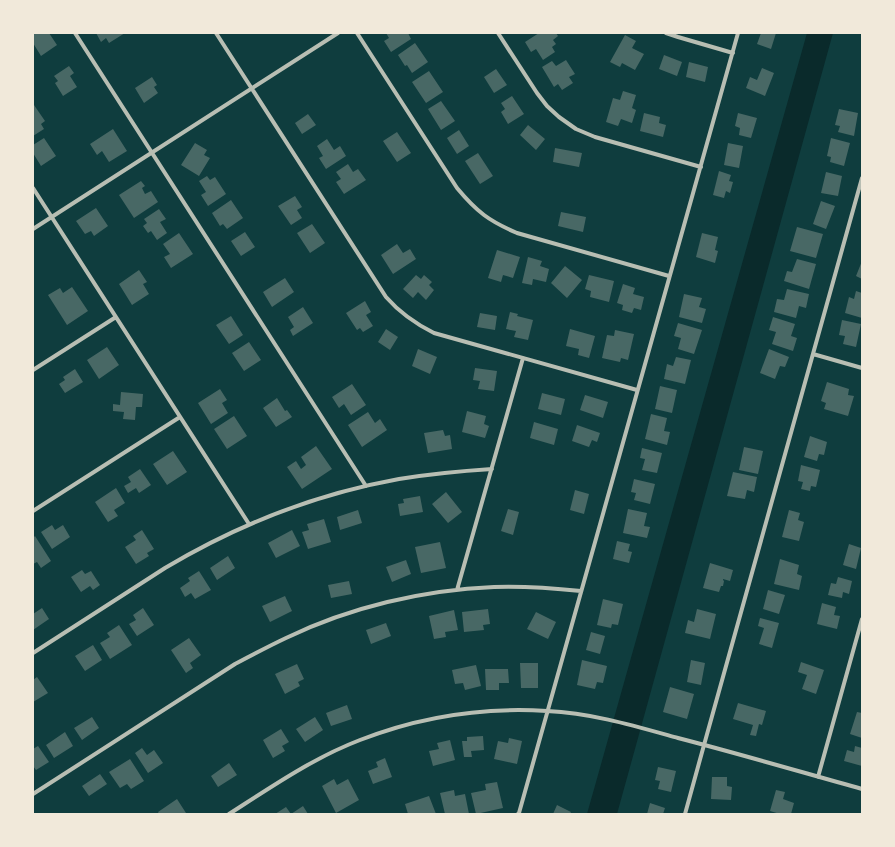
<svg xmlns="http://www.w3.org/2000/svg" width="895" height="847" font-family="'PT Sans Narrow',sans-serif">
  <style>
    .water { fill: #0a2a2b }
    .building { fill: #486865 }
    .lines { fill: none; stroke-linecap: round; stroke-linejoin: round }
    .minor { stroke: #b8beb3; stroke-width: 4 }
  </style>
  <rect width="100%" height="100%" fill="#0f3d3e"/>
  <!-- water -->
  <path class="water" d="M807 33H833L617 814H587Z"/>
  <!-- building -->
  <path class="building" d="M33 33H49L57 45 41 56 33 43Z
    M96 33H125L109 43 106 38 101 42Z
    M386 33H408L411 39 391 52 384 41 389 38Z
    M539 33H556L558 36 553 40 556 44 552 47 555 52 543 60 536 49 531 52 525 42Z
    M761 33H776L771 49 757 44Z
    M625 35 636 41 632 48 644 54 635 70 622 63 620 67 610 62Z
    M415 43 428 62 412 73 407 65 405 66 398 55Z
    M664 55 682 62 677 76 659 69Z
    M566 60 575 74 569 77 573 83 562 90 558 84 554 87 542 67 552 61 556 66Z
    M689 62 708 67 705 82 686 77Z
    M69 66 74 73 70 76 77 87 63 96 55 83 58 81 54 76Z
    M762 68 774 73 765 96 746 88 750 77 757 80Z
    M496 69 507 85 494 93 484 77Z
    M429 71 443 92 426 103 412 82Z
    M152 77 157 85 154 87 158 93 144 103 135 88Z
    M623 91 636 95 632 108 636 110 632 123 621 119 618 126 606 122 613 98 620 100Z
    M512 96 524 114 508 124 501 112 505 109 501 103Z
    M441 101 455 121 441 130 428 109Z
    M34 105 45 121 41 124 44 129 33 136V106Z
    M839 109 858 113 854 136 838 132 840 126 835 125Z
    M644 113 660 117 659 123 666 125 663 137 640 131Z
    M738 113 757 118 751 138 739 135 740 128 735 126Z
    M308 114 316 125 302 134 295 123Z
    M528 125 545 139 536 150 520 135Z
    M113 129 127 151 109 162 102 151 97 155 90 144Z
    M459 130 469 146 457 154 447 138Z
    M397 132 411 153 397 162 383 141Z
    M44 138 56 156 41 166 33 153V145Z
    M831 138 850 143 844 166 830 162 831 157 827 156Z
    M327 139 334 150 340 146 346 156 326 169 319 158 323 156 317 146Z
    M195 143 207 150 204 155 210 158 199 176 181 165Z
    M728 143 743 146 739 168 724 165Z
    M555 148 582 153 579 167 553 162Z
    M478 153 493 176 480 184 465 161Z
    M348 164 353 172 358 169 366 180 344 194 336 182 341 179 336 172Z
    M719 171 731 175 729 181 733 182 730 193 726 191 724 198 713 195Z
    M826 172 842 176 838 196 821 193Z
    M207 176 210 180 215 177 226 194 208 206 201 195 206 192 199 181Z
    M141 181 145 186 142 188 145 194 151 191 158 202 134 218 119 195Z
    M295 196 302 207 297 210 302 218 291 225 278 206Z
    M231 200 243 218 227 229 223 224 220 226 212 213Z
    M821 201 835 206 826 229 813 224Z
    M96 208 108 226 94 236 91 231 85 234 76 221Z
    M159 209 166 219 160 222 167 233 157 240 151 231 148 233 143 226 147 223 144 219Z
    M561 212 586 217 583 232 558 226Z
    M312 224 325 243 310 253 297 233Z
    M797 227 823 234 816 258 790 251Z
    M245 232 255 247 241 256 231 241Z
    M179 233 193 254 171 268 164 257 170 254 163 244Z
    M702 233 718 237 715 250 718 251 715 263 696 257Z
    M397 244 403 253 410 249 416 259 393 274 381 255Z
    M497 250 520 257 513 278 503 275 501 282 488 278Z
    M528 257 542 261 540 266 549 269 546 282 533 279 532 285 522 283Z
    M797 259 816 264 809 289 784 281 787 271 792 272Z
    M862 261V279L856 276Z
    M565 266 582 280 567 298 551 283Z
    M139 270 147 282 143 284 149 294 132 305 119 284Z
    M416 275 421 279 424 275 432 282 429 285 434 290 426 300 418 292 413 298 403 289Z
    M589 275 614 281 609 302 590 297 591 291 585 289Z
    M285 278 294 292 272 307 263 292Z
    M623 284 635 288 633 294 644 297 641 310 634 308 632 313 622 310 623 305 617 303Z
    M72 287 88 311 67 325 48 295 60 288 63 293Z
    M787 289 809 294 806 308 799 306 796 318 774 312 777 299 784 300Z
    M856 291 862 293V318L845 313 849 297 854 299Z
    M684 294 702 298 699 307 706 309 702 323 679 317Z
    M365 301 371 312 366 315 373 326 363 332 360 328 357 330 346 313Z
    M303 307 313 323 293 336 290 330 294 327 288 317Z
    M510 312 518 314 517 316 533 320 528 340 514 337 516 331 506 329Z
    M480 313 497 316 495 330 477 327Z
    M231 316 243 335 229 344 216 325Z
    M773 317 795 324 791 336 797 338 793 351 772 344 776 332 769 330Z
    M842 320 861 324 856 347 843 344 845 336 839 335Z
    M678 323 702 330 694 354 678 349 681 338 674 336Z
    M386 329 398 337 390 350 378 342Z
    M570 329 595 336 589 358 578 355 579 349 566 346Z
    M615 330 634 334 628 360 621 358 620 362 602 358 607 335 614 336Z
    M249 342 261 360 244 371 232 353Z
    M107 347 119 365 99 379 87 360Z
    M418 349 437 357 430 374 412 366Z
    M769 349 789 357 785 367 780 366 775 379 760 373Z
    M676 357 691 360 685 384 664 379 667 364 673 366Z
    M475 368 497 371 494 391 478 389 480 381 473 380Z
    M75 369 83 382 65 393 59 384 65 380 63 377Z
    M827 382 849 389 848 395 854 396 848 416 824 409 826 403 821 401Z
    M352 384 366 405 351 415 344 404 339 408 332 397Z
    M660 386 677 390 672 413 655 409Z
    M220 389 227 400 222 403 228 413 211 424 198 403Z
    M121 392 143 394 142 407H136L135 420 123 419 124 412 113 411V404L120 405Z
    M542 393 565 399 561 415 538 409Z
    M585 395 608 402 603 418 580 410Z
    M277 398 285 411 287 410 292 417 276 427 263 408Z
    M467 411 486 416 484 424 489 426 485 438 462 432Z
    M368 412 375 423 380 419 387 430 362 447 348 425Z
    M651 414 667 418 664 431 670 432 667 445 645 439Z
    M234 416 247 436 227 449 214 429Z
    M534 422 558 429 554 445 530 438Z
    M577 425 600 433 597 442 592 440 589 447 572 441Z
    M443 430 445 436 450 435 452 449 428 453 424 433Z
    M810 436 827 442 824 455 819 454 817 461 804 457Z
    M316 446 332 469 302 489 287 467 296 461 301 469 306 465 301 457Z
    M744 447 763 451 758 474 739 470Z
    M642 448 662 453 657 473 642 470 645 459 640 458Z
    M173 451 187 472 167 485 153 464Z
    M801 465 820 470 816 487 811 486 810 491 801 489 803 482 798 481Z
    M140 469 151 485 139 493 136 488 128 493 124 486 131 482 128 477Z
    M733 472 757 477 754 492 747 490 745 499 727 496Z
    M634 479 655 484 650 504 634 500 636 493 631 492Z
    M116 488 125 503 114 510 118 516 108 522 95 502Z
    M575 490 589 494 584 514 570 510Z
    M446 492 462 512 448 523 432 504Z
    M420 496 423 512 400 516 398 504 404 503 403 499Z
    M508 509 519 512 513 535 501 531Z
    M628 509 647 513 644 526 650 527 647 538 623 533Z
    M358 510 362 523 340 530 337 517Z
    M789 510 800 513 798 520 804 522 799 541 782 537Z
    M324 519 331 542 308 549 302 532 309 530 307 524Z
    M52 525 55 530 63 525 70 537 52 549 41 532Z
    M142 530 154 549 147 553 149 556 136 564 125 547 136 540 133 536Z
    M292 530 300 546 276 558 268 543Z
    M35 536 51 561 41 568 37 562 33 564V538Z
    M617 541 630 544 628 551 632 552 629 563 613 559Z
    M440 542 446 568 421 573 415 547Z
    M849 544 861 548 856 569 843 565Z
    M228 556 235 568 217 580 210 568Z
    M780 559 799 565 797 574 802 576 799 590 774 584Z
    M406 560 411 574 392 582 386 567Z
    M710 563 733 570 730 581 723 579V580L724 581 723 586H721L719 592 703 588Z
    M82 570 85 574 91 571 100 585 93 590 90 586 81 592 71 577Z
    M199 571 211 590 195 599 191 593 185 597 180 588 190 581 188 578Z
    M838 577 852 581 849 594 843 592 842 598 828 595 831 583 836 584Z
    M349 581 352 594 331 598 328 585Z
    M768 590 785 595 779 614 763 609Z
    M285 596 292 611 270 622 262 606Z
    M603 599 623 604 618 625 612 624 611 628 597 625Z
    M822 603 836 607 834 615 840 616 837 629 817 624Z
    M42 608 49 619 33 630V614Z
    M143 608 154 625 137 636 129 624 136 620 133 615Z
    M488 609 490 624 483 625 484 630 464 632 462 612Z
    M697 609 716 614 710 639 685 633 688 620 694 622Z
    M454 610 458 630 445 632 446 637 434 639 429 616Z
    M536 612 556 622 548 639 527 629Z
    M760 618 779 623 772 648 759 644 764 628 758 626Z
    M386 623 391 636 371 644 366 630Z
    M119 625 132 645 110 659 100 643 110 637 107 633Z
    M591 632 605 636 600 654 586 650Z
    M189 638 201 655 190 663 193 668 186 673 171 650Z
    M93 645 102 660 85 671 75 656Z
    M582 660 607 666 603 683 597 682 595 689 577 685Z
    M691 660 705 663 701 685 687 682Z
    M801 662 824 670 816 694 802 689 807 675 798 672Z
    M520 663H538V688H521Z
    M297 664 304 679 298 682 300 686 285 694 275 674Z
    M476 665 481 686 465 690 463 683 455 684 452 670Z
    M485 669H508L509 683H499V690H486Z
    M37 677 48 693 33 702V680Z
    M670 687 694 694 687 719 663 712Z
    M738 703 766 711 762 725 759 724 756 736 750 735 753 725 733 719Z
    M347 705 352 719 331 726 326 713Z
    M857 712 862 713V738L850 734Z
    M92 717 99 728 82 740 74 728Z
    M315 717 323 730 305 742 296 729Z
    M281 729 289 742 282 746 285 751 273 758 263 740Z
    M65 732 73 746 54 758 46 745Z
    M483 736 484 750 471 751 472 757H464L462 741H467V737Z
    M509 738 522 741 517 764 494 759 498 741 508 743Z
    M450 740 455 760 433 766 429 751 439 749 437 743Z
    M38 746 49 762 36 770 33 766V749Z
    M855 746 862 748V766L844 761 847 750 854 752Z
    M142 748 147 755 154 750 163 763 148 773 135 753Z
    M385 758 392 777 373 784 368 771 378 767 376 762Z
    M130 759 144 781 131 789 127 784 120 788 109 772Z
    M229 763 237 775 218 787 211 776Z
    M658 767 676 771 671 792 658 789 660 781 655 780Z
    M100 774 107 784 89 796 82 786Z
    M712 777H727V786L732 787 731 800 711 799Z
    M334 779 337 785 348 779 359 800 336 813 322 786Z
    M497 782 503 808 476 814 471 793 486 790 485 784Z
    M454 790 455 796 465 794 469 814H445L440 793Z
    M776 790 785 792 783 799 794 803 791 814H780L770 811Z
    M429 796 436 814H408L405 804Z
    M177 799 186 813 159 814 158 812Z
    M650 803 665 808 663 814H647Z
    M557 805 571 812 570 814H553Z
    M303 806 308 814H275L286 807 291 814Z"/>
  <g class="lines">
    <!-- minor -->
    <path class="minor" d="M75 33 366 486
      M216 33 386 297C400 313 416 324 434 333L637 390
      M357 33 457 188C477 212 489 221 517 233L669 276
      M498 33 537 93 547 106 559 117 576 129 595 137 701 167
      M666 33 678 37 733 53
      M33 188 249 524
      M33 229 338 33
      M813 354 862 368
      M33 370 116 317
      M33 511 180 417
      M457 590 523 358
      M33 653 165 568C237 525 316 494 399 479 430 474 461 471 492 469
      M818 777 862 619
      M33 794 235 664C252 655 269 646 286 638 350 607 423 590 494 587 523 586 552 588 581 591
      M229 814C271 787 313 758 360 740 419 717 483 707 547 711 592 713 635 726 678 738 740 754 801 772 862 789
      M518 814 519 813 738 33
      M685 814 704 745 862 178"/>
  </g>
  <!-- border -->
  <rect width="895" height="847" fill="none" stroke="#f1e9da" stroke-width="68"/>
</svg>
